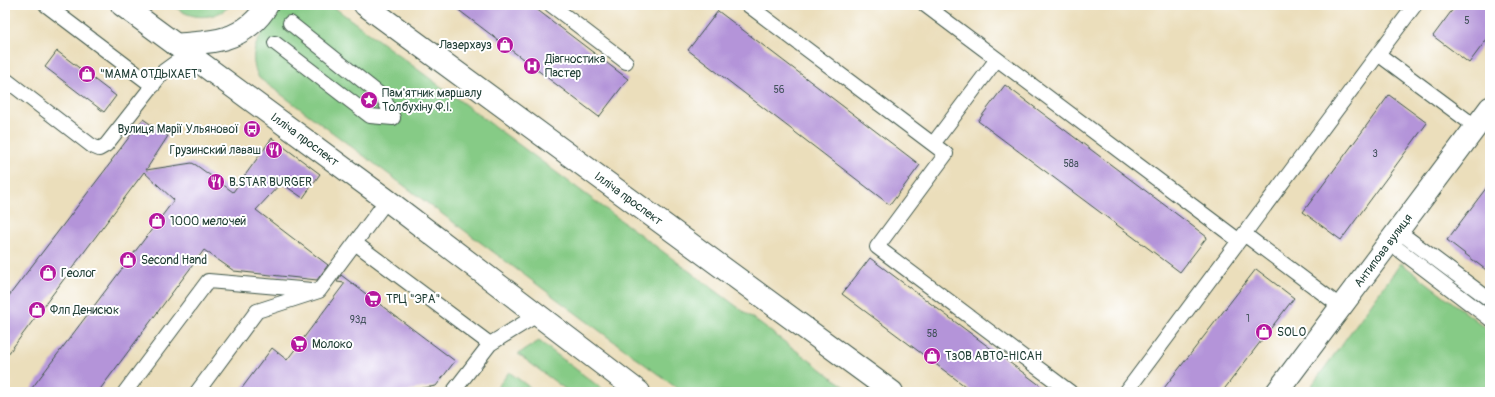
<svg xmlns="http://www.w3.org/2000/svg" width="1495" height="397" font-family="Pangolin,sans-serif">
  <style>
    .green { fill: #86cb86; stroke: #52845d }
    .building { fill: #b494d9 }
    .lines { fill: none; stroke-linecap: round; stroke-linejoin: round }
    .lane-casing { stroke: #3e5548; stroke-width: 16 }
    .street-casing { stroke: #3e5548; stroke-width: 24 }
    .secondary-casing { stroke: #3e5548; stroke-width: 24 }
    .lane { stroke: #fff; stroke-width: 14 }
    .street { stroke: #fff; stroke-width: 22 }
    .secondary { stroke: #fff; stroke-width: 22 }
    .labels { text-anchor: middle; stroke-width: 4; stroke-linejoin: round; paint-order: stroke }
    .number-label { font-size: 10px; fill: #44535d }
    .poi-label { font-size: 12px; fill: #1f3d34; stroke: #fff; text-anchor: start }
    .street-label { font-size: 12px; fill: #1f3d34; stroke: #fff }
  </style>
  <rect width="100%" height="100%" fill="#fff"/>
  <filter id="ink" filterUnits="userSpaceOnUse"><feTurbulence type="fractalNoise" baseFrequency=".025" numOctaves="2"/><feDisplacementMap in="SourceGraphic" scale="8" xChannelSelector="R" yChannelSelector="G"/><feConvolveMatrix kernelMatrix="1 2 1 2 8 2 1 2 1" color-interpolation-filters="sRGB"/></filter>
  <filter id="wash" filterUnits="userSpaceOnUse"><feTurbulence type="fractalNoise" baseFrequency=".012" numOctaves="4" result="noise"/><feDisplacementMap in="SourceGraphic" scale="16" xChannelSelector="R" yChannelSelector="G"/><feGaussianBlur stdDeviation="0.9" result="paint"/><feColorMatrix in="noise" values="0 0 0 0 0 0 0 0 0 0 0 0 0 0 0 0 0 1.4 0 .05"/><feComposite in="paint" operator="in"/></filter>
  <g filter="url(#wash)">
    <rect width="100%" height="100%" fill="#ebdebb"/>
    <!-- green -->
    <path class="green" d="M173 5H231C215 20 190 21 173 5Z
      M285 5H331L852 392H682L259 78C243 48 266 27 285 5Z
      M1401 263 1490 331V392H1307Z
      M539 341 606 392H569L518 354Z
      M509 372 536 392H494Z"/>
    <g id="blocks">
      <!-- building -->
      <path class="building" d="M452 5H531L628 79 599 117Z
        M1456 5H1490V35L1469 63 1433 36Z
        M718 11 920 165 890 205 688 50Z
        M57 51 116 96 104 112 45 67Z
        M1005 85 1207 237 1180 272 978 121Z
        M1389 95 1427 123 1341 240 1303 212Z
        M143 119 168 136 146 170 192 163 196 165 233 192 272 138 320 174 303 198 281 183 256 210 328 265 317 280 234 271 204 250 98 392H29L174 200 144 172 5 358V301L112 161H111Z
        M1490 183V273L1447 240Z
        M870 258 942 312 1049 392H973L842 294Z
        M1256 269 1294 298 1222 392H1161Z
        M341 275 455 361 436 386 410 390 409 392H239L272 348 287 360 345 283 337 282Z"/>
    </g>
  </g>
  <g filter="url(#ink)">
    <use href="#blocks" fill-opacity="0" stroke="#3e5548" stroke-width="1"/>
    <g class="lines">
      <!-- lane casing -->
      <g class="lane-casing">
        <path id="lane" d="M46 5 153 86
          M551 5 626 62
          M748 5 946 154 877 247 1070 392
          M925 5 1238 240
          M290 23 383 97 393 118
          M275 43 370 116 393 118
          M1378 54 1415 5
          M5 79 92 146 99 149 106 145 164 71 175 63H199
          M933 144 997 59
          M1398 231 1490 300
          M1244 234 1378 54 1476 127
          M1389 242 1490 319
          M355 243 490 344 537 315
          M125 392 208 281 312 290
          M197 392 257 311 319 291 387 200
          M453 392 490 344
          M1126 392 1244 234 1341 307"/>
      </g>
      <!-- street casing -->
      <g class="street-casing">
        <g id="street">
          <path id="s1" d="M1277 392 1490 108"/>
        </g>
      </g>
      <!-- secondary casing -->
      <g class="secondary-casing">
        <g id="secondary">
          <path id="s2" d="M122 5 387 200 639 392"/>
          <path id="s3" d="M365 5 892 392"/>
          <path d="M176 45C191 43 211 43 226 38 243 33 259 20 267 5"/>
        </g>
      </g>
      <!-- lane -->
      <use href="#lane" class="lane"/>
      <!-- street -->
      <use href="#street" class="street"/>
      <!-- secondary -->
      <use href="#secondary" class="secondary"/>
    </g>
  </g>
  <!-- icons -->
  <defs>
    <g id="shop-disc" transform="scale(0.9)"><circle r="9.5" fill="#b5179e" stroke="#fff"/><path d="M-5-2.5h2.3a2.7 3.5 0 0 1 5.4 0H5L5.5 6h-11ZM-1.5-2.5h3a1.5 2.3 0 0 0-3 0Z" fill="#fff"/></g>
    <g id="hospital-disc" transform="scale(0.9)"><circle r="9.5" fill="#b5179e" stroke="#fff"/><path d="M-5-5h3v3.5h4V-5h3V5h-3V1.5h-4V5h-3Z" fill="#fff"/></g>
    <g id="sight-disc" transform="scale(0.9)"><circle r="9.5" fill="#b5179e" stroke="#fff"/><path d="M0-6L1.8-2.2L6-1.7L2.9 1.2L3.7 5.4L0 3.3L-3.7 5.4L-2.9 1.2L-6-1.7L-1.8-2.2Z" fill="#fff"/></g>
    <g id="bus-disc" transform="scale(0.9)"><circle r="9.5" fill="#b5179e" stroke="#fff"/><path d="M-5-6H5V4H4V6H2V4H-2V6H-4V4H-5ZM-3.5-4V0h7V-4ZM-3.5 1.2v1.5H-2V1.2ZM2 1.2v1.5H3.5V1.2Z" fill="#fff"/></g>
    <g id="restaurant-disc" transform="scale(0.9)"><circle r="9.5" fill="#b5179e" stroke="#fff"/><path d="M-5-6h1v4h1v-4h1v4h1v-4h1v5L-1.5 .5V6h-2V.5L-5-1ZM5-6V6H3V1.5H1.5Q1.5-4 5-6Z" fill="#fff"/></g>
    <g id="supermarket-disc" transform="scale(0.9)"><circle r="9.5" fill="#b5179e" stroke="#fff"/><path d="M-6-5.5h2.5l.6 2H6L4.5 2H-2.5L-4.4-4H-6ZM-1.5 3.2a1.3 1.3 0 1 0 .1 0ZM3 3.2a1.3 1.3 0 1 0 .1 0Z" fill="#fff"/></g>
  </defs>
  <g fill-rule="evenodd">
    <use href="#shop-disc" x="505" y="45"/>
    <use href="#hospital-disc" x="532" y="66"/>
    <use href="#shop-disc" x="87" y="74"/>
    <use href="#sight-disc" x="369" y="100"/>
    <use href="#bus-disc" x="252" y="129"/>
    <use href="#restaurant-disc" x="274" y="150"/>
    <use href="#restaurant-disc" x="216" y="182"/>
    <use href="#shop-disc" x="157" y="221"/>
    <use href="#shop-disc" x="128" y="260"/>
    <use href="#shop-disc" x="48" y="273"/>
    <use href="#supermarket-disc" x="373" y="299"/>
    <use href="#shop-disc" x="37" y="310"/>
    <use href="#shop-disc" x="1264" y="332"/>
    <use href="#supermarket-disc" x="299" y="344"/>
    <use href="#shop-disc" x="932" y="356"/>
  </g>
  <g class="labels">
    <!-- number labels -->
    <g class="number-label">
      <text x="1467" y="24">5</text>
      <text x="779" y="93">56</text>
      <text x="1375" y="157">3</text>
      <text x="1071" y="167">58а</text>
      <text x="1248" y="322">1</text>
      <text x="358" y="323">93д</text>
      <text x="932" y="337">58</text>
    </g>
    <!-- poi labels -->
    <g class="poi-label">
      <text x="492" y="49" text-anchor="end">Лазерхауз</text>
      <text x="545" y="63">Діагностика<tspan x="545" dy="14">Пастер</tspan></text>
      <text x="100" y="78">"МАМА ОТДЫХАЕТ"</text>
      <text x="382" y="97">Пам'ятник маршалу<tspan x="382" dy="14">Толбухіну Ф.І.</tspan></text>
      <text x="239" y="133" text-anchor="end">Вулиця Марії Ульянової</text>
      <text x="261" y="154" text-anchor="end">Грузинский лаваш</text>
      <text x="229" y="186">B.STAR BURGER</text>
      <text x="170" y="225">1000 мелочей</text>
      <text x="141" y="264">Second Hand</text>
      <text x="61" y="277">Геолог</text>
      <text x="386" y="303">ТРЦ "ЭРА"</text>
      <text x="50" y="314">Флп Денисюк</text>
      <text x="1277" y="336">SOLO</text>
      <text x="312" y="348">Молоко</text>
      <text x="945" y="360">ТзОВ АВТО-НІСАН</text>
    </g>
    <!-- street labels -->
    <g class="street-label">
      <text dy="4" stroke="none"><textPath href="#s2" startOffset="227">Ілліча проспект</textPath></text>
      <text dy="4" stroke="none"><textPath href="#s3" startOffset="327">Ілліча проспект</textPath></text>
      <text dy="4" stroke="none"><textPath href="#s1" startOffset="177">Антипова вулиця</textPath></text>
    </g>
  </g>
  <!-- margin -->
  <rect width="1495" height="397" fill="none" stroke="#fff" stroke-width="20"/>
</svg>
